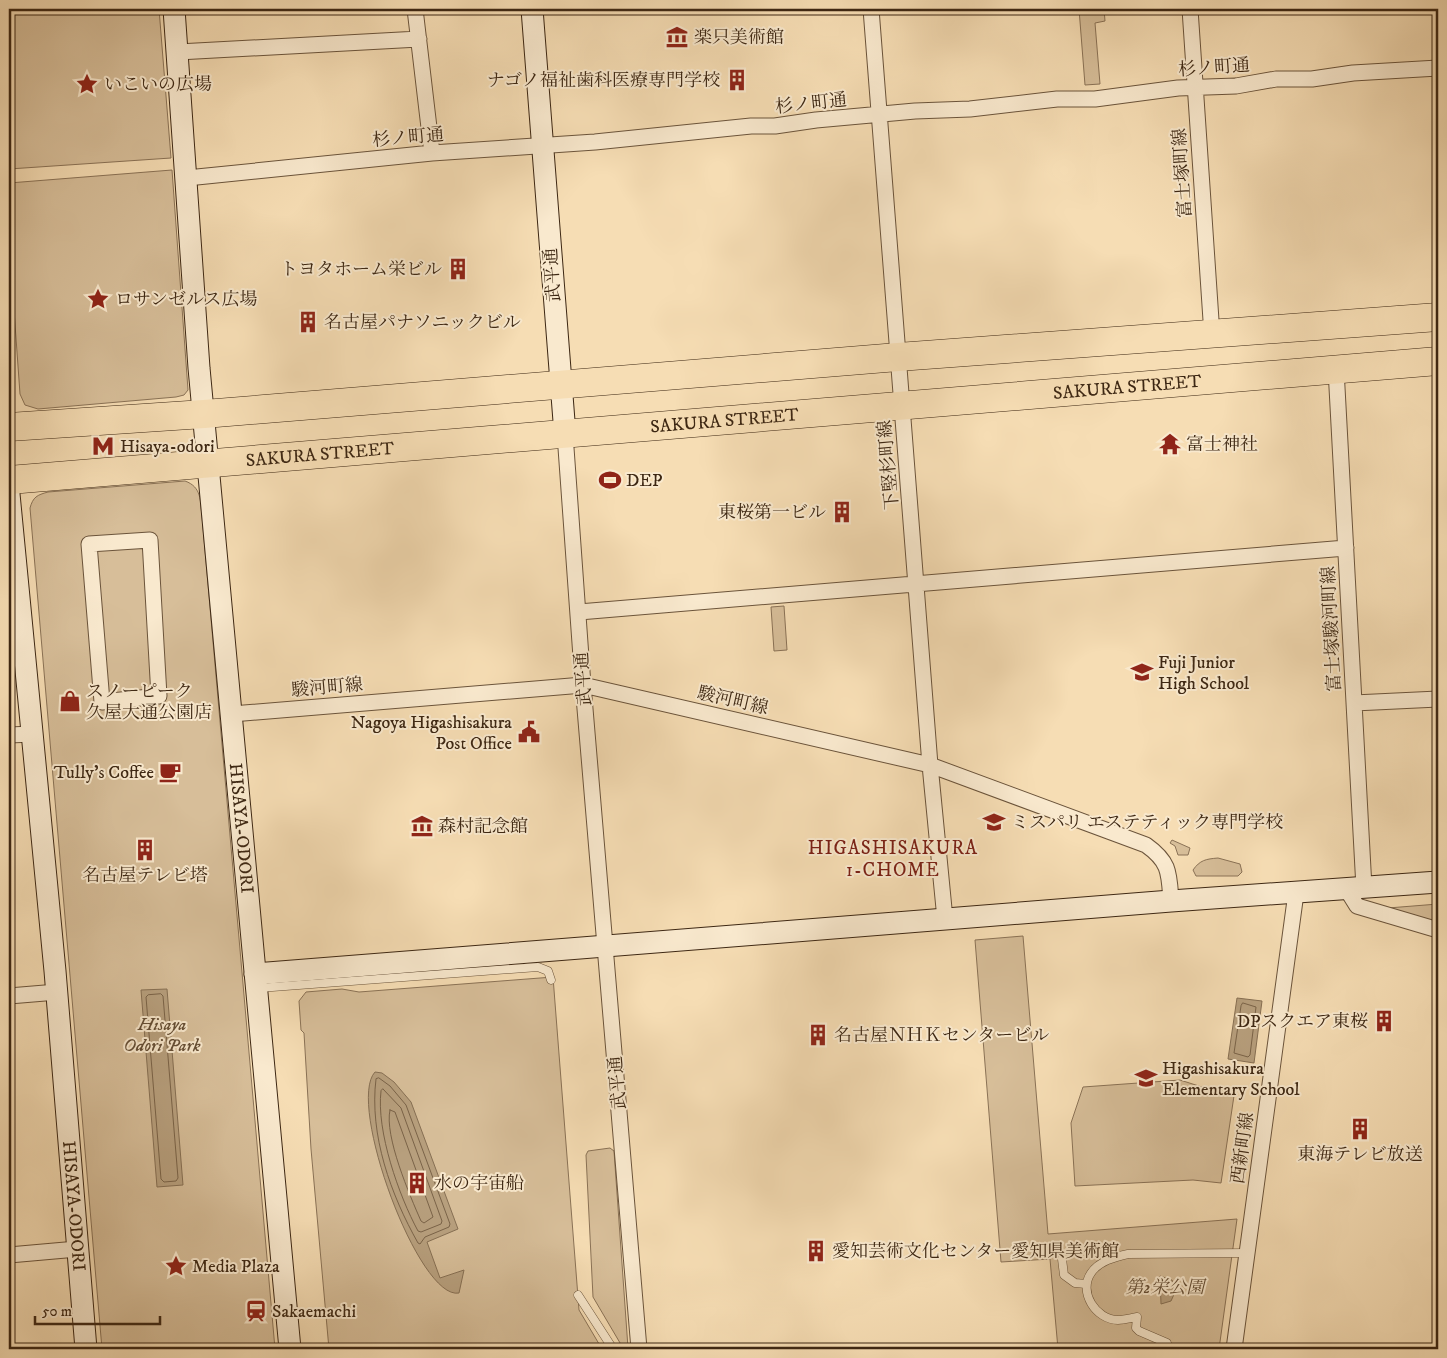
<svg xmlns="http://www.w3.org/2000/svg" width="1447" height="1358" font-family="'IM FELL DW Pica','Noto Serif JP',serif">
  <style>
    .green { fill: #d7be99; stroke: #8a7256 }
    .water { fill: #b79f7d; stroke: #866f53 }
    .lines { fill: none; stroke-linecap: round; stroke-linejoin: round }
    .shore { stroke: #7a6348; stroke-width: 1 }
    .lane-casing { stroke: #6b543b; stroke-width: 9 }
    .street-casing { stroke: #6b543b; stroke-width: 17 }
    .secondary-casing { stroke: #3d2713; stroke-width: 23 }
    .highway-casing { stroke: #3d2713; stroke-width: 29 }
    .lane { stroke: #f9e9ce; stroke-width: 8 }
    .street { stroke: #f9e9ce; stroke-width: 15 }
    .secondary { stroke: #f9e9ce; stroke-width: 21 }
    .highway { stroke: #f6ddb4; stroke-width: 28 }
    .labels { text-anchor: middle; stroke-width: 4; stroke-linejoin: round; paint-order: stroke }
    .poi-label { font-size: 18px; fill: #3d2713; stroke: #f9e9ce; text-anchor: start }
    .street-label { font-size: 18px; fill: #3d2713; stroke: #f9e9ce }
    .park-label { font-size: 18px; font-style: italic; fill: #644d34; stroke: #f9e9ce }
    .neighbourhood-label { font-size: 19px; letter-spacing: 1px; fill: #7a1f14; stroke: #f9e9ce }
  </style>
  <rect width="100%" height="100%" fill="#f6ddb4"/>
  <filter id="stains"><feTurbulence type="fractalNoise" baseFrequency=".004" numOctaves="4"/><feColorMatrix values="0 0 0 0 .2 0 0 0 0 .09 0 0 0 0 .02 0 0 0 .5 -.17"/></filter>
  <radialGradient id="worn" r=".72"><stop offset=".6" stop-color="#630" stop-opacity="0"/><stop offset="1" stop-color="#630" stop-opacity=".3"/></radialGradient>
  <!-- green -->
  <path class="green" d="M9 9H159L171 158 9 169Z
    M1079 9H1104L1105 21 1095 23 1100 84 1085 85Z
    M172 170 188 390 184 395 176 397 38 409 25 405 20 394 9 240V183Z
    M185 481C202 487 200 501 202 516L275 1349H102L30 508C33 497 37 495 48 492Z
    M784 606 787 650 774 651 771 607Z
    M1172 840 1190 848 1188 855H1178L1175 846 1170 843Z
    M1218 858 1240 864 1242 872 1238 876H1196L1193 870C1200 860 1206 859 1218 858Z
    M1438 904V923L1388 908Z
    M1023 936 1048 1234 1237 1219 1219 1349H1058L1050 1259 1001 1262 975 940Z
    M553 977 579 1310 602 1349H329L311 1149 304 1033 301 1030 299 1001 306 992 342 989 359 992Z
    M1180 1080 1202 1087 1235 1089 1221 1183 1193 1180 1075 1186 1071 1123 1083 1087Z
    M610 1148 614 1151 628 1348H623L593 1297 586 1155 588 1151Z"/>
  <!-- water -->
  <path class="water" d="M167 989 183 1185 157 1187 141 990Z
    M1237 998 1262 1001 1254 1063 1228 1059Z
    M375 1072 382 1073 394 1082 411 1102 458 1229 427 1242 440 1278 464 1270 459 1293C419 1301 346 1103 375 1072Z
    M1160 1276 1172 1280 1176 1290 1171 1301 1161 1304Z"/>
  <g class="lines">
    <!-- shore -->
    <path class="shore" d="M161 994 163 996 178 1178 176 1181 164 1182 161 1179 146 997 148 995Z
      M1243 1003 1256 1007 1250 1055 1248 1057 1234 1053 1241 1006Z
      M379 1078 390 1086 406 1105 450 1224 449 1227 425 1237 420 1244 418 1243C391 1195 369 1135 376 1079Z
      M383 1089 401 1108 442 1221 441 1224 421 1232 418 1231C399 1196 376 1131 381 1091Z
      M390 1110 395 1112 433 1217 424 1223 421 1221C410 1196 384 1136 390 1110Z"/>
    <!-- lane casing -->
    <g class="lane-casing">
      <path id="lane" d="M259 988 538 967 548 971 551 980
        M1062 1259 1064 1275 1075 1283 1086 1284
        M578 1295 613 1349
        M1168 1349 1167 1343 1139 1331 1136 1328 1137 1317C1131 1318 1124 1320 1118 1320 1096 1320 1078 1292 1091 1273 1099 1261 1115 1257 1128 1254L1247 1253"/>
    </g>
    <!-- street casing -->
    <g class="street-casing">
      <path id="street" d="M415 9 432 153
        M871 9 930 765 945 919
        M1190 9 1212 335
        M178 52 419 39
        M187 178 432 153 595 142 751 126H775L816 120 915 111 970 109 1057 99H1095L1178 88 1236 86 1276 79H1312L1353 73 1438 68
        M1336 369 1364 888
        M565 434 583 685 639 1349
        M150 540 159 696 102 702 89 544Z
        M579 612 1346 548
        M1354 703 1438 699
        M232 714 583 685 930 765 1146 845C1170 862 1169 873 1171 901
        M9 735 33 734
        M1347 890 1357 906 1438 930
        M9 996 57 992
        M9 1255 77 1249
        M1234 1349 1296 893"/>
    </g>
    <!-- secondary casing -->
    <g class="secondary-casing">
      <g id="secondary">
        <path id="s1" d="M174 9 199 368 290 1349"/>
        <path d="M532 9 565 434"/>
        <path id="s2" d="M9 494 55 971 86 1349"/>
        <path d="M255 974 1171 901 1438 882"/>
      </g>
    </g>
    <!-- highway casing -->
    <g class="highway-casing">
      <g id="highway">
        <path d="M9 427 204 414 898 357 1438 317"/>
        <path id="s3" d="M9 480 1438 361"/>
      </g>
    </g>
    <!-- lane -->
    <use href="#lane" class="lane"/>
    <!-- street -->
    <use href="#street" class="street"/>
    <!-- secondary -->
    <use href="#secondary" class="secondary"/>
    <!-- highway -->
    <use href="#highway" class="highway"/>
  </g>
  <!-- icons -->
  <defs>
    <g id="museum-bare" transform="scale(1.725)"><path d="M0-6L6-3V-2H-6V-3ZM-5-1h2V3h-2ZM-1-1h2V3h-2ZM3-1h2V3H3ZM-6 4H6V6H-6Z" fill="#8f2418" stroke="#f9e9ce" stroke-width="2.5" paint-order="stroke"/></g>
    <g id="building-bare" transform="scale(1.725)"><path d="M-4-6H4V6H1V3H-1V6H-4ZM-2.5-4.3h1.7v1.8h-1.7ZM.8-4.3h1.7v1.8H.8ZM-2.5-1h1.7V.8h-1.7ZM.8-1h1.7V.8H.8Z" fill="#8f2418" stroke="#f9e9ce" stroke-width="2.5" paint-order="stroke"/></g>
    <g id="sight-bare" transform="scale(1.725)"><path d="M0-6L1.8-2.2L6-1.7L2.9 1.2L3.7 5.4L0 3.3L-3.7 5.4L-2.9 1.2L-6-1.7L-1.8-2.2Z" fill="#8f2418" stroke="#f9e9ce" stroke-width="2.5" paint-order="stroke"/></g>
    <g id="temple-bare" transform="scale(1.725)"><path d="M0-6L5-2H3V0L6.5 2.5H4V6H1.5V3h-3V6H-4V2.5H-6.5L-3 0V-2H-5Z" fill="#8f2418" stroke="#f9e9ce" stroke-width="2.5" paint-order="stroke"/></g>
    <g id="metro-bare" transform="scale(1.725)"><path d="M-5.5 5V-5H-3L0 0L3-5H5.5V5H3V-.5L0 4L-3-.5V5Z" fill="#8f2418" stroke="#f9e9ce" stroke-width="2.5" paint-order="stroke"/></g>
    <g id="stadium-bare" transform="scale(1.725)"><path d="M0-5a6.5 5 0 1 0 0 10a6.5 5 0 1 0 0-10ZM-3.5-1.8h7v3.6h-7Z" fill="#8f2418" stroke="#f9e9ce" stroke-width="2.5" paint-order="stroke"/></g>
    <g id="school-bare" transform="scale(1.725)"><path d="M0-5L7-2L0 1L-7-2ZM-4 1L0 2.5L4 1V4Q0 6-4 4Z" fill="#8f2418" stroke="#f9e9ce" stroke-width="2.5" paint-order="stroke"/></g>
    <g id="shop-bare" transform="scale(1.725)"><path d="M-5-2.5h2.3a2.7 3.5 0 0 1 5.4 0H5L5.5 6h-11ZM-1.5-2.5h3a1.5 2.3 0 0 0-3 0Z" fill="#8f2418" stroke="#f9e9ce" stroke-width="2.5" paint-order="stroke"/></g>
    <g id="civic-bare" transform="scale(1.725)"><path d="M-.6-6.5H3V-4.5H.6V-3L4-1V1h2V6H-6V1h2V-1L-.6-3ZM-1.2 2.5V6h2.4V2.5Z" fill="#8f2418" stroke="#f9e9ce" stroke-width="2.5" paint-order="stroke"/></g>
    <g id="cafe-bare" transform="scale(1.725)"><path d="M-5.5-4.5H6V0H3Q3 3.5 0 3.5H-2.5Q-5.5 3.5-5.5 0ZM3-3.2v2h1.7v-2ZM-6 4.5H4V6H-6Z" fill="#8f2418" stroke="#f9e9ce" stroke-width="2.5" paint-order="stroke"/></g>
    <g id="university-bare" transform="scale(1.725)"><path d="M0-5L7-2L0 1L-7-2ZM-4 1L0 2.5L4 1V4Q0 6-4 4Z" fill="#8f2418" stroke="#f9e9ce" stroke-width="2.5" paint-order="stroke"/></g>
    <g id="station-bare" transform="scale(1.725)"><path d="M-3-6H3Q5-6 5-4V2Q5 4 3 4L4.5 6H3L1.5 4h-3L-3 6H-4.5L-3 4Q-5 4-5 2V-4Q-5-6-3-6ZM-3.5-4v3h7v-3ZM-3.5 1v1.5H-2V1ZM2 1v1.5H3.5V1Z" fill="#8f2418" stroke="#f9e9ce" stroke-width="2.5" paint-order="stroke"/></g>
  </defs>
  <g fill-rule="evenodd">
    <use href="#museum-bare" x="677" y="37"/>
    <use href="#building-bare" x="737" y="80"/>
    <use href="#sight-bare" x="87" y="84"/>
    <use href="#building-bare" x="458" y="269"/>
    <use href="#sight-bare" x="98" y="299"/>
    <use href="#building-bare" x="308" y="322"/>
    <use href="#temple-bare" x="1170" y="444"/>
    <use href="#metro-bare" x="103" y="446"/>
    <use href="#stadium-bare" x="610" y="480"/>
    <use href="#building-bare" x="842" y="512"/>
    <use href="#school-bare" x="1142" y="672"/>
    <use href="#shop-bare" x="70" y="701"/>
    <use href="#civic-bare" x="529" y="732"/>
    <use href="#cafe-bare" x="170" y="772"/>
    <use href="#university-bare" x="994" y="822"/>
    <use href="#museum-bare" x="422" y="826"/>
    <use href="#building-bare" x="145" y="850"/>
    <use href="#building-bare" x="1384" y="1021"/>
    <use href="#building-bare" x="818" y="1035"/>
    <use href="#school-bare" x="1146" y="1078"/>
    <use href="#building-bare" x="1360" y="1129"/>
    <use href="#building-bare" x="417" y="1183"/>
    <use href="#building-bare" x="816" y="1251"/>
    <use href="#sight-bare" x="176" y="1266"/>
    <use href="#station-bare" x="256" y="1311"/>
  </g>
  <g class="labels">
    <!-- poi labels -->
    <g class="poi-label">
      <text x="694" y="43">楽只美術館</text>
      <text x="720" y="86" text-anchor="end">ナゴノ福祉歯科医療専門学校</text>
      <text x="104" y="90">いこいの広場</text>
      <text x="442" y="275" text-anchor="end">トヨタホーム栄ビル</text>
      <text x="115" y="305">ロサンゼルス広場</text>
      <text x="324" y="328">名古屋パナソニックビル</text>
      <text x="1186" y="450">富士神社</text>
      <text x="120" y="452">Hisaya-odori</text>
      <text x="626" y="486">DEP</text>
      <text x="826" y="518" text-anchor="end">東桜第一ビル</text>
      <text x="1158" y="668">Fuji Junior<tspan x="1158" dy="21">High School</tspan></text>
      <text x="86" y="697">スノーピーク<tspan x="86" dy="21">久屋大通公園店</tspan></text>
      <text x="512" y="728" text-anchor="end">Nagoya Higashisakura<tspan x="512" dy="21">Post Office</tspan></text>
      <text x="154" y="778" text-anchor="end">Tully's Coffee</text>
      <text x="1011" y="828">ミスパリ エステティック専門学校</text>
      <text x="438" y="832">森村記念館</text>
      <text x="145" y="881" text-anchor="middle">名古屋テレビ塔</text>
      <text x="1368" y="1027" text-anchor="end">DPスクエア東桜</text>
      <text x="834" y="1041">名古屋ＮＨＫセンタービル</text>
      <text x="1162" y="1074">Higashisakura<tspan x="1162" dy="21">Elementary School</tspan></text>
      <text x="1360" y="1160" text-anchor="middle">東海テレビ放送</text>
      <text x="434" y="1189">水の宇宙船</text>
      <text x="832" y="1257">愛知芸術文化センター愛知県美術館</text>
      <text x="192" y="1272">Media Plaza</text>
      <text x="272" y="1317">Sakaemachi</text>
    </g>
    <!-- street labels -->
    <g class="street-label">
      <text transform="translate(1214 67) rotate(-4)" y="6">杉ノ町通</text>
      <text transform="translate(811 103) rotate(-6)" y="6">杉ノ町通</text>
      <text transform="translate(408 137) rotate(-5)" y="6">杉ノ町通</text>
      <text transform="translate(1182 173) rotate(-94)" y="6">富士塚町線</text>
      <text transform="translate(552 275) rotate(-94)" y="6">武平通</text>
      <text dy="6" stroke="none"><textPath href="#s3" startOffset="1122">SAKURA STREET</textPath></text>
      <text dy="6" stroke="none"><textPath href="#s3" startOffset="718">SAKURA STREET</textPath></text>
      <text dy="6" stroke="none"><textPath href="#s3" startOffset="312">SAKURA STREET</textPath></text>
      <text transform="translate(888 465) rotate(-95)" y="6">下竪杉町線</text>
      <text transform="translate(1331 629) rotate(-93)" y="6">富士塚駿河町線</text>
      <text transform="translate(583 679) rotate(-94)" y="6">武平通</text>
      <text transform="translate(327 687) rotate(-5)" y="6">駿河町線</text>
      <text transform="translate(733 700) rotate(13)" y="6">駿河町線</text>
      <text dy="6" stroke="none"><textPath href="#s1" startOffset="822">HISAYA-ODORI</textPath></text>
      <text transform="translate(617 1083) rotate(-95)" y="6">武平通</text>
      <text transform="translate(1242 1148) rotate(-82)" y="6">西新町線</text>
      <text dy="6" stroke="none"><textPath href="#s2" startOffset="715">HISAYA-ODORI</textPath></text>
    </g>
    <!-- park labels -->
    <g class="park-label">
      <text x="162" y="1030">Hisaya<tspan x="162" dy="21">Odori Park</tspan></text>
      <text x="1165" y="1293">第2栄公園</text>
    </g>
    <!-- neighbourhood labels -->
    <g class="neighbourhood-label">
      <text x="893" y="854">HIGASHISAKURA<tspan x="893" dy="22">1-CHOME</tspan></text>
    </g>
  </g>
  <!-- margin -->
  <rect width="1447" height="1358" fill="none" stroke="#f6ddb4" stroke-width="30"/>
  <rect x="10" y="10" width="1427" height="1338" fill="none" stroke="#3d2713" stroke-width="2.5"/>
  <rect x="15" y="15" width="1417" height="1328" fill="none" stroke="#3d2713"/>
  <!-- scale -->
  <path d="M35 1316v8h125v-8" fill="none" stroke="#3d2713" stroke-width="2.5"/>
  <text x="42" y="1316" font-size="15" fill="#3d2713" stroke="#f9e9ce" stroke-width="4" paint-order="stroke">50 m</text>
  <rect width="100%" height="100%" filter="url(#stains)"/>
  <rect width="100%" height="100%" fill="url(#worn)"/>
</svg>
